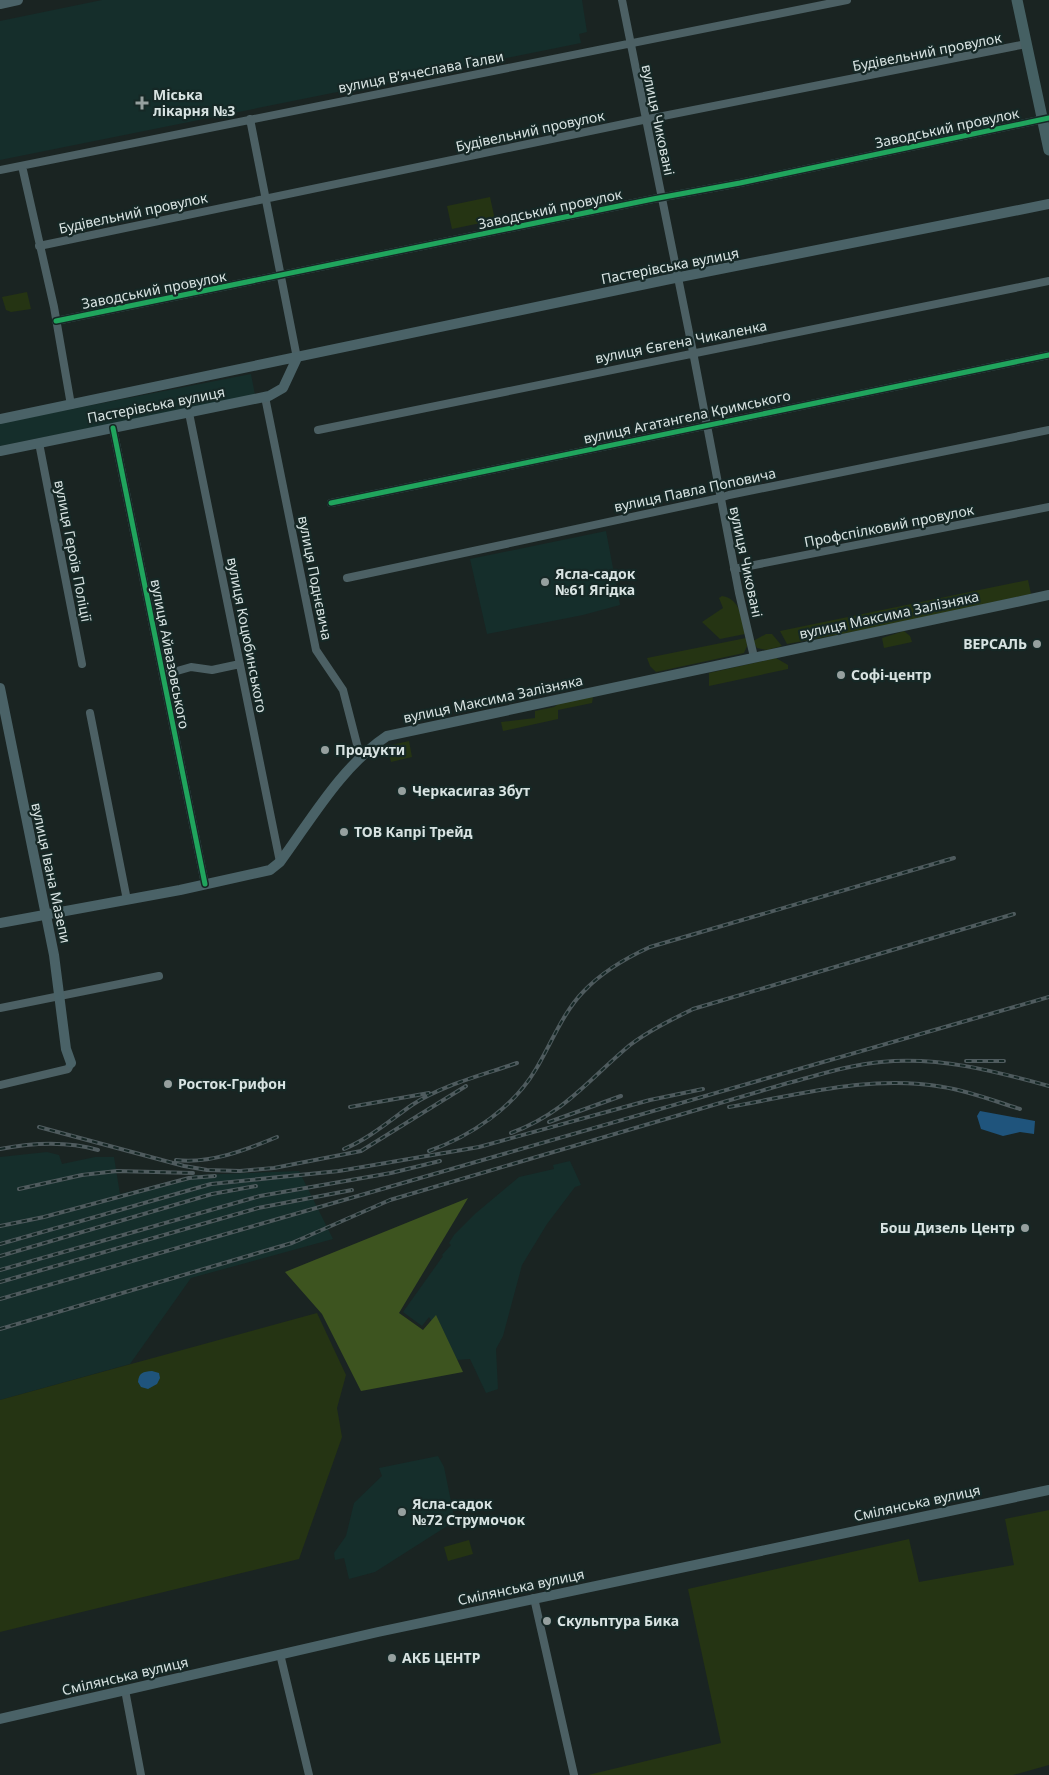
<svg xmlns="http://www.w3.org/2000/svg" width="1049" height="1775" font-family="'Noto Sans',sans-serif">
  <style>
    .built { fill: #152e2b }
    .green { fill: #253413 }
    .forest { fill: #3d541f }
    .water { fill: #1f547c }
    .lines { fill: none; stroke-linecap: round; stroke-linejoin: round }
    .street { stroke: #4c6064; stroke-width: 8 }
    .secondary { stroke: #4a6267; stroke-width: 10 }
    .primary { stroke: #456063; stroke-width: 11 }
    .rail-casing { stroke: #4f5b5e; stroke-width: 4 }
    .rail { stroke: #162826; stroke-width: 2; stroke-dasharray: 5.5; stroke-linecap: butt }
    .cycleway-casing { stroke: #162826; stroke-width: 8 }
    .cycleway { stroke: #20a55d; stroke-width: 5 }
    .poi-dot { fill: #96a09f; stroke: #162826; stroke-width: 2 }
    .labels { text-anchor: middle; stroke-width: 4.5; stroke-linejoin: round; paint-order: stroke }
    .street-label { font-size: 14px; fill: #d8e3e2; stroke: #162826 }
    .poi-label { font-size: 14px; font-weight: bold; fill: #d8e3e2; stroke: #162826; text-anchor: start }
  </style>
  <rect width="100%" height="100%" fill="#1a2422"/>
  <!-- built -->
  <path class="built" d="M102 0H582L587 32 579 34 581 43 0 160V21Z
    M251 374 255 395 0 446V423Z
    M606 531 620 605 583 615 487 634 470 559Z
    M47 1152 59 1155 62 1164 95 1157H114L120 1194 195 1175 299 1171 333 1239 191 1278 130 1364 0 1400V1157Z
    M570 1161 581 1185 575 1187 547 1224 522 1265 503 1336 496 1349 498 1389 486 1393 470 1359 456 1360 429 1317 422 1326 403 1312 443 1256 442 1255 451 1245 449 1243 454 1235 476 1213 519 1177 554 1169 553 1165Z
    M438 1456 444 1467 455 1521 375 1572 349 1579 344 1558 335 1560 334 1553 346 1536 354 1503 382 1476 379 1468Z"/>
  <!-- green -->
  <path class="green" d="M490 197 495 220 452 229 447 206Z
    M27 292 31 309 11 312 6 310 2 297Z
    M1028 580 1031 594 869 629 787 644 780 631Z
    M722 596C741 599 741 618 745 634L720 639 702 622 723 608 719 598Z
    M904 631 910 636 912 642 884 648 882 638Z
    M766 634H772L782 646 767 650 757 648 753 641Z
    M746 638 747 646 744 653 656 672 650 666 647 658Z
    M776 658 788 665V669L709 686V673Z
    M593 697 592 703 558 710V719L503 731 501 722 535 718V711L554 707 561 702Z
    M409 741 412 757 391 762 387 746Z
    M317 1313 346 1375 337 1408 342 1437 299 1559 0 1632V1400Z
    M1049 1510V1765L1013 1775H588L721 1743 688 1589 909 1539 919 1582 1014 1565 1005 1519Z
    M469 1540 473 1554 448 1561 444 1547Z"/>
  <!-- forest -->
  <path class="forest" d="M468 1198 399 1313 423 1330 436 1315 463 1372 361 1391 322 1314 285 1272Z"/>
  <!-- water -->
  <path class="water" d="M980 1111 1035 1121 1034 1134 1020 1132 1003 1136 981 1129 977 1116Z
    M152 1371 159 1373 160 1378 157 1384 148 1389 141 1387 138 1382C139 1372 143 1372 152 1371Z"/>
  <g class="lines">
    <!-- street -->
    <path class="street" d="M622 0 693 352 739 593 754 657
      M250 119 297 358
      M22 166 54 307 71 405
      M0 170 847 0
      M39 246 638 121 1026 44
      M56 321 653 199 740 183 1049 118
      M265 397 316 650 343 690 360 756
      M189 413 280 862
      M113 428 205 884
      M318 430 1049 281
      M39 443 82 664
      M331 503 1049 355
      M734 569 1049 507
      M347 578 720 498 729 495 1049 430
      M163 675 191 667 212 670 240 664
      M90 713 127 900
      M0 1008 159 976
      M0 1085 68 1069 71 1063
      M534 1598 574 1775
      M280 1654 309 1775
      M125 1690 141 1775"/>
    <!-- secondary -->
    <path class="secondary" d="M0 4 18 0
      M0 419 670 279 1049 204
      M0 451 269 396 283 388 297 358
      M0 688 54 955 66 1049 71 1063
      M0 923 180 890 270 870 280 862C313 817 341 767 387 736L1049 595
      M0 1719 378 1632 1049 1490"/>
    <!-- primary -->
    <path class="primary" d="M1017 0 1049 150"/>
    <!-- rail casing -->
    <g class="rail-casing">
      <path id="rail" d="M966 1061H1004
        M350 1107 429 1093
        M729 1107C798 1095 872 1074 943 1087 969 1091 994 1101 1020 1109
        M549 1122 621 1096
        M39 1127 184 1166 207 1170 240 1171 274 1168 361 1151 466 1086
        M511 1133C565 1113 588 1080 630 1045 650 1030 671 1020 693 1009L1014 914
        M0 1149C31 1143 67 1141 98 1150
        M344 1149C370 1138 389 1121 412 1105 442 1085 483 1075 517 1063
        M429 1151C471 1136 513 1108 536 1069 551 1044 563 1012 584 991 603 971 626 958 650 947L954 858
        M176 1160C210 1164 246 1150 277 1137
        M19 1189 82 1175 117 1171 193 1173
        M0 1226 44 1217 189 1178 215 1176
        M0 1244 211 1184 339 1171 479 1147 650 1100 703 1089
        M0 1256 212 1194 256 1186
        M0 1270 260 1196 391 1173 440 1161
        M0 1282 258 1208 352 1190
        M0 1299 1049 997
        M0 1329 292 1243 390 1200 788 1083C819 1075 849 1065 881 1062 938 1056 994 1071 1049 1086"/>
    </g>
    <!-- rail -->
    <use href="#rail" class="rail"/>
    <!-- cycleway casing -->
    <g class="cycleway-casing">
      <path id="cycleway" d="M56 321 653 199 740 183 1049 118
        M113 428 205 884
        M331 503 1049 355"/>
    </g>
    <!-- cycleway -->
    <use href="#cycleway" class="cycleway"/>
  </g>
  <!-- markers -->
  <g class="poi-dot">
    <path d="M139.5 95.5h5v5h5v5h-5v5h-5v-5h-5v-5h5z"/>
    <circle cx="545" cy="582" r="5"/>
    <circle cx="1037" cy="644" r="5"/>
    <circle cx="841" cy="675" r="5"/>
    <circle cx="325" cy="750" r="5"/>
    <circle cx="402" cy="791" r="5"/>
    <circle cx="344" cy="832" r="5"/>
    <circle cx="168" cy="1084" r="5"/>
    <circle cx="1025" cy="1228" r="5"/>
    <circle cx="402" cy="1512" r="5"/>
    <circle cx="547" cy="1621" r="5"/>
    <circle cx="392" cy="1658" r="5"/>
  </g>
  <g class="labels">
    <!-- street labels -->
    <g class="street-label">
      <text transform="translate(927 52) rotate(-11)" y="5">Будівельний провулок</text>
      <text transform="translate(421 72) rotate(-11)" y="5">вулиця Вʼячеслава Галви</text>
      <text transform="translate(658 120) rotate(78)" y="5">вулиця Чиковані</text>
      <text transform="translate(947 128) rotate(-12)" y="5">Заводський провулок</text>
      <text transform="translate(530 131) rotate(-12)" y="5">Будівельний провулок</text>
      <text transform="translate(550 209) rotate(-12)" y="5">Заводський провулок</text>
      <text transform="translate(133 213) rotate(-12)" y="5">Будівельний провулок</text>
      <text transform="translate(670 266) rotate(-11)" y="5">Пастерівська вулиця</text>
      <text transform="translate(154 290) rotate(-11)" y="5">Заводський провулок</text>
      <text transform="translate(681 342) rotate(-11)" y="5">вулиця Євгена Чикаленка</text>
      <text transform="translate(156 405) rotate(-11)" y="5">Пастерівська вулиця</text>
      <text transform="translate(687 417) rotate(-12)" y="5">вулиця Агатангела Кримського</text>
      <text transform="translate(695 490) rotate(-12)" y="5">вулиця Павла Поповича</text>
      <text transform="translate(889 526) rotate(-11)" y="5">Профспілковий провулок</text>
      <text transform="translate(73 551) rotate(79)" y="5">вулиця Героїв Поліції</text>
      <text transform="translate(746 562) rotate(78)" y="5">вулиця Чиковані</text>
      <text transform="translate(315 578) rotate(79)" y="5">вулиця Поднєвича</text>
      <text transform="translate(889 615) rotate(-12)" y="5">вулиця Максима Залізняка</text>
      <text transform="translate(247 635) rotate(79)" y="5">вулиця Коцюбинського</text>
      <text transform="translate(170 654) rotate(79)" y="5">вулиця Айвазовського</text>
      <text transform="translate(493 699) rotate(-12)" y="5">вулиця Максима Залізняка</text>
      <text transform="translate(51 873) rotate(78)" y="5">вулиця Івана Мазепи</text>
      <text transform="translate(917 1503) rotate(-12)" y="5">Смілянська вулиця</text>
      <text transform="translate(521 1587) rotate(-12)" y="5">Смілянська вулиця</text>
      <text transform="translate(125 1676) rotate(-13)" y="5">Смілянська вулиця</text>
    </g>
    <!-- poi labels -->
    <g class="poi-label">
      <text x="153" y="100">Міська<tspan x="153" dy="16">лікарня №3</tspan></text>
      <text x="555" y="579">Ясла-садок<tspan x="555" dy="16">№61 Ягідка</tspan></text>
      <text x="1027" y="649" text-anchor="end">ВЕРСАЛЬ</text>
      <text x="851" y="680">Софі-центр</text>
      <text x="335" y="755">Продукти</text>
      <text x="412" y="796">Черкасигаз Збут</text>
      <text x="354" y="837">ТОВ Капрі Трейд</text>
      <text x="178" y="1089">Росток-Грифон</text>
      <text x="1015" y="1233" text-anchor="end">Бош Дизель Центр</text>
      <text x="412" y="1509">Ясла-садок<tspan x="412" dy="16">№72 Струмочок</tspan></text>
      <text x="557" y="1626">Cкульптура Бика</text>
      <text x="402" y="1663">АКБ ЦЕНТР</text>
    </g>
  </g>
</svg>
